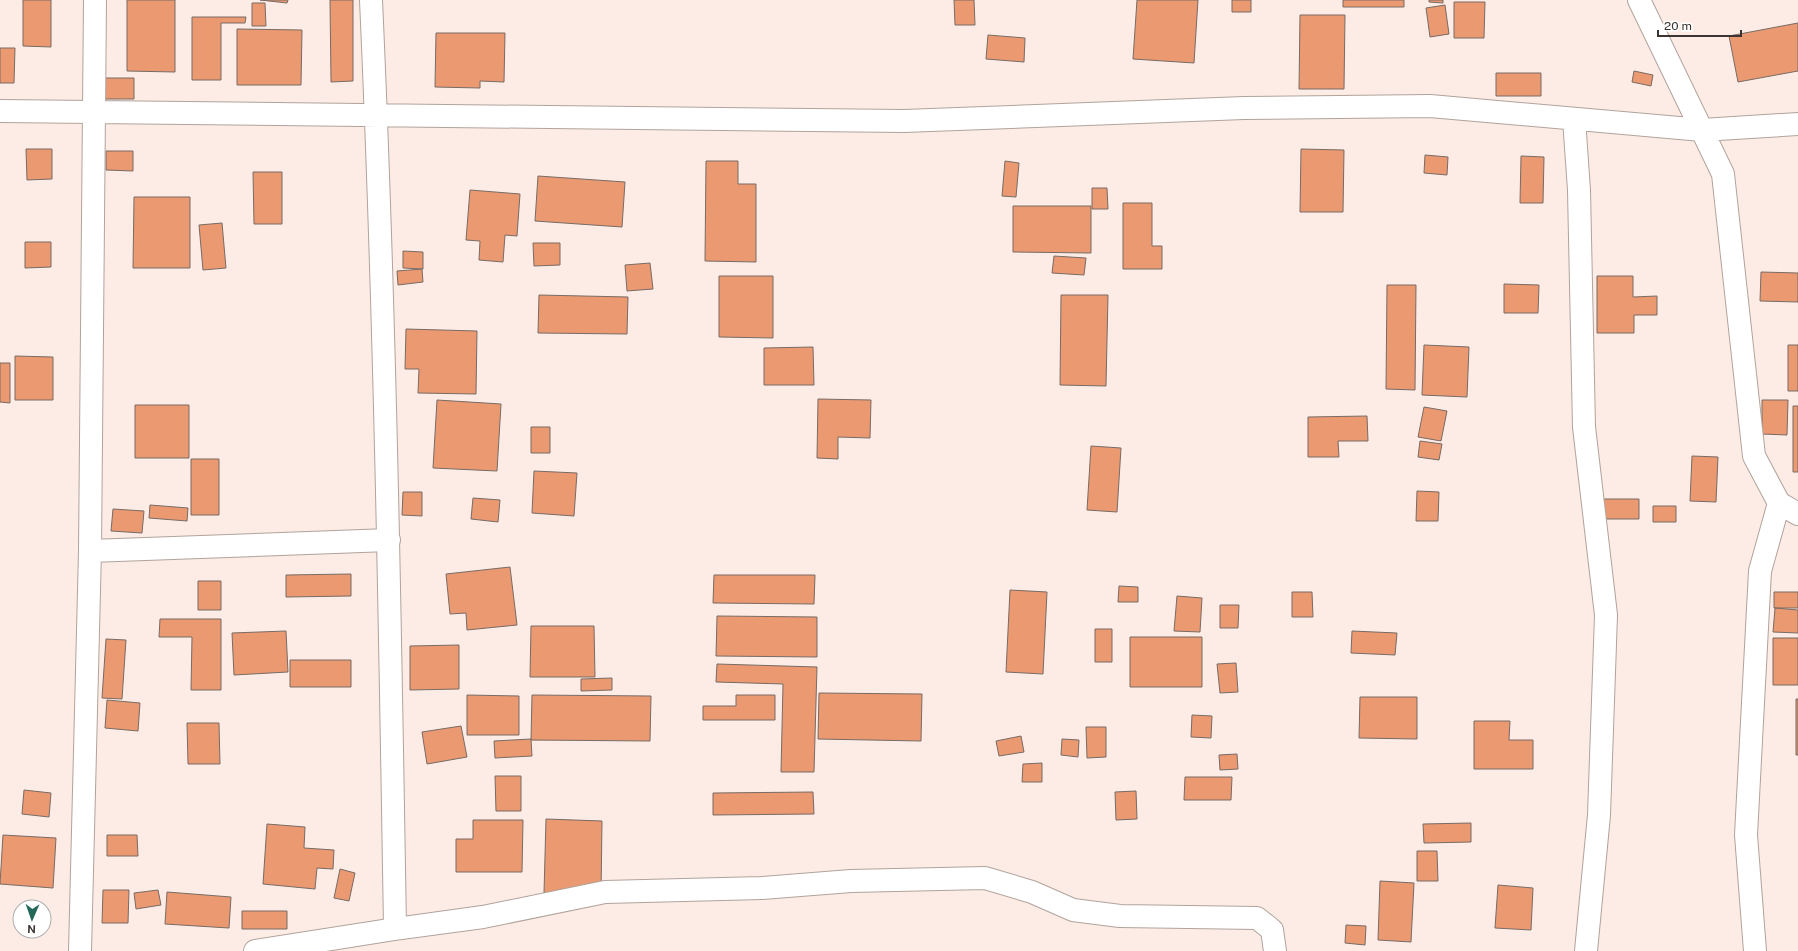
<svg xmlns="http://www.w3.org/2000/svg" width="1798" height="951" font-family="'Public Sans',sans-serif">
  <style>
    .building { fill: #ea9971; stroke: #786b65 }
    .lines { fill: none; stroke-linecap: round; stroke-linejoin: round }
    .minor-casing { stroke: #b1a39c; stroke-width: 24 }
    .minor { stroke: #fff; stroke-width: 22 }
  </style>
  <rect width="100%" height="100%" fill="#fcece5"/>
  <!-- building -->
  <path class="building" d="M23 0H51V47L23 46Z
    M127 0H175V72L127 71Z
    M260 0H288L287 3Z
    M330 0H353V81L331 82Z
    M954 0H974L975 25H955Z
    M1137 0H1198L1194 63 1133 59Z
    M1232 0H1251V12H1232Z
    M1343 0H1404V7H1343Z
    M1429 0H1443V3L1429 2Z
    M1454 2H1485L1484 38H1454Z
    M252 3H265L266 26H252Z
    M1445 5 1449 34 1430 37 1426 8Z
    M1300 15H1345L1344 89H1299Z
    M192 17H246L245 23H221V80H192Z
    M1798 23V71L1738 82 1729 36Z
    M237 29 302 30 301 85H237Z
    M436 33H505L504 82 480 81V88L435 87Z
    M988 35 1025 38 1024 62 986 59Z
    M0 48H15L14 83H0Z
    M1634 71 1653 75 1651 86 1632 82Z
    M1496 73H1541V96H1496Z
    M104 78H134V99H104Z
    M26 149H52V179L27 180Z
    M1301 149 1344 150 1343 212H1300Z
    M106 151H133V171L106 170Z
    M1425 155 1448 157 1447 175 1424 173Z
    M1521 156 1544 157 1543 203H1520Z
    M706 161H738V184H756V262L705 261Z
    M1005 161 1019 163 1016 197 1002 196Z
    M253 172H282V224H254Z
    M538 176 625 182 622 227 535 221Z
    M1092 188H1107L1108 209H1092Z
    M470 190 520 194 517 236 505 235 503 262 479 260 480 241 466 240Z
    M134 197H190V268H133Z
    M1123 203H1152V246H1162V269H1123Z
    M1013 206H1091V253L1013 252Z
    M222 223 226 268 203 270 199 225Z
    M25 242H51V267L25 268Z
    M533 243H560V265L534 266Z
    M403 251 423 252V269L403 268Z
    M1054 256 1086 258 1084 275 1052 273Z
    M650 263 653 289 627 291 625 265Z
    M422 269 423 282 398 285 397 271Z
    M1761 272 1798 273V302L1760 301Z
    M719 276H773V338L719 337Z
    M1597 276H1633V297L1657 296V315H1634V333H1597Z
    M1504 284 1539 285 1538 313H1504Z
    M1387 285H1416L1415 390 1386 389Z
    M539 295 628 297 627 334 538 333Z
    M1061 295H1108L1106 386 1060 385Z
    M406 329 477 331 476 394 418 393 419 369H405Z
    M1424 345 1469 347 1467 397 1422 395Z
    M1788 345H1798V391H1788Z
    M813 347 814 385H764V348Z
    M15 356 53 357V400H15Z
    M0 363H10V403L0 402Z
    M818 399 871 400 870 438 838 437V459L817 458Z
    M437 400 501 404 497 471 433 468Z
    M1762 400H1788L1787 435 1762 434Z
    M135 405H189V458H135Z
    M1793 406H1798V472H1793Z
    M1424 407 1447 411 1441 441 1418 437Z
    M1367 416 1368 441H1338L1339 457H1308V417Z
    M531 427H550V453H531Z
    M1420 441 1442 444 1439 460 1418 457Z
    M1091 446 1121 448 1117 512 1087 510Z
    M1692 456 1718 457 1716 502 1690 501Z
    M191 459H219V515H191Z
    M534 471 577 473 574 516 532 513Z
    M1417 491 1439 492 1438 521H1416Z
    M403 492H422V516L402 515Z
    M473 498 500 500 498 522 471 519Z
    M1597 499H1639V519H1597Z
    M150 505 188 508 187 521 149 518Z
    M1653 506H1676V522H1653Z
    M113 509 144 511 142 533 111 531Z
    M510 567 517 625 467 630 466 613 450 614 446 574Z
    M351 574V596L286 597V575Z
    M714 575H815L814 604 713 603Z
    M198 581H221V610H198Z
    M1119 586 1138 587V602H1118Z
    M1010 590 1047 592 1043 674 1006 672Z
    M1292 592H1312L1313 617H1292Z
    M1774 592H1798V608H1774Z
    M1177 596 1202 598 1200 632 1174 631Z
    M1220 605H1239L1238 628H1220Z
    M1775 608 1798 610V633L1773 632Z
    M717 616 817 617V657L716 656Z
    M160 619H221V690H191L192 637H159Z
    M531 626H594L595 677H530Z
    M1095 629H1112V662H1095Z
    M286 631 288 672 234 675 232 633Z
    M1352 631 1397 633 1395 655 1351 653Z
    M1130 637H1202V687H1130Z
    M1773 638H1798V685H1773Z
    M106 639 126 640 122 699 102 698Z
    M459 645V689L410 690V646Z
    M290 660H351V687H290Z
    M1236 663 1238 692 1220 693 1217 664Z
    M717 664 817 667 814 772H781L783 684 716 682Z
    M612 678V690L581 691V679Z
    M819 693 922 694 921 741 818 739Z
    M467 695 519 696V735H467Z
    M532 695 651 696 650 741 531 740Z
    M736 695H775V720H703V706H736Z
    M1360 697H1417V739L1359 738Z
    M1796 699H1798V755H1796Z
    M107 700 140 703 138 731 105 728Z
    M1192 715 1212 716 1211 738 1191 737Z
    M1474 721H1510L1509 740H1533V769H1474Z
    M187 723H219L220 764H188Z
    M461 726 467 757 427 764 422 732Z
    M1086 727H1106V757L1087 758Z
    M1021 736 1024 752 999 756 996 741Z
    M531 739 532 756 495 758 494 741Z
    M1062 739 1079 740 1078 757 1061 755Z
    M1237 754 1238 769 1220 770 1219 755Z
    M1042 763V782H1022L1023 764Z
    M495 776H521V811H496Z
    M1185 777H1232L1231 800H1184Z
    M24 790 51 793 49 817 22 814Z
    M1136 791 1137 819 1116 820 1115 792Z
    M813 792 814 814 713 815V793Z
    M546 819 602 821 601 894 544 893Z
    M473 820H523L522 872H456V839H473Z
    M1471 823V842L1424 843 1423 824Z
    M267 824 305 827 304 848 334 850 333 869 317 868 315 889 263 884Z
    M3 835 56 838 53 888 0 884Z
    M107 835H137L138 856H107Z
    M1417 851H1437L1438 881H1417Z
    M340 869 355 873 349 901 334 898Z
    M1380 881 1414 883 1411 942 1378 940Z
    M1498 885 1533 888 1531 930 1495 928Z
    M103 890H129L128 923H102Z
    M158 890 161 905 136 909 134 893Z
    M167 892 231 897 229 928 165 924Z
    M242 911H287V929H242Z
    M1346 925 1366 926 1365 945 1345 943Z"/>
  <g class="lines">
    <!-- minor casing -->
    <g class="minor-casing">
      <path id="minor" d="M371 0C385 309 390 619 395 929
        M1639 0 1723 174 1754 456 1779 503 1798 514
        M0 111 904 121 1244 108 1430 106 1702 130 1798 124
        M1574 119 1579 190 1584 427 1606 615 1599 815 1586 951
        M90 551 389 540
        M80 951 90 551 95 0
        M255 951 395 929 483 917 605 892 762 888 851 881 985 878 1032 892 1073 910 1120 916 1257 918 1272 930 1275 951
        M1755 951 1746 835 1760 571 1779 503"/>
    </g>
    <!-- minor -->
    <use href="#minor" class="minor"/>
  </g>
  <!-- north arrow -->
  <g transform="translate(32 919) rotate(182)"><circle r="19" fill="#ffffff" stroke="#b0aead"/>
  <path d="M0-3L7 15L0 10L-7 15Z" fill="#246859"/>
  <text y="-6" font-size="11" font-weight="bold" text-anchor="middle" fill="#3a3431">N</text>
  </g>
  <!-- scale -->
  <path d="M1658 30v6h83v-6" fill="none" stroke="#3a3431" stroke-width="2"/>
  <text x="1664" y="30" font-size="12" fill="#3a3431" stroke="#ffffff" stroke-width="3" paint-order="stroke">20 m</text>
</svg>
